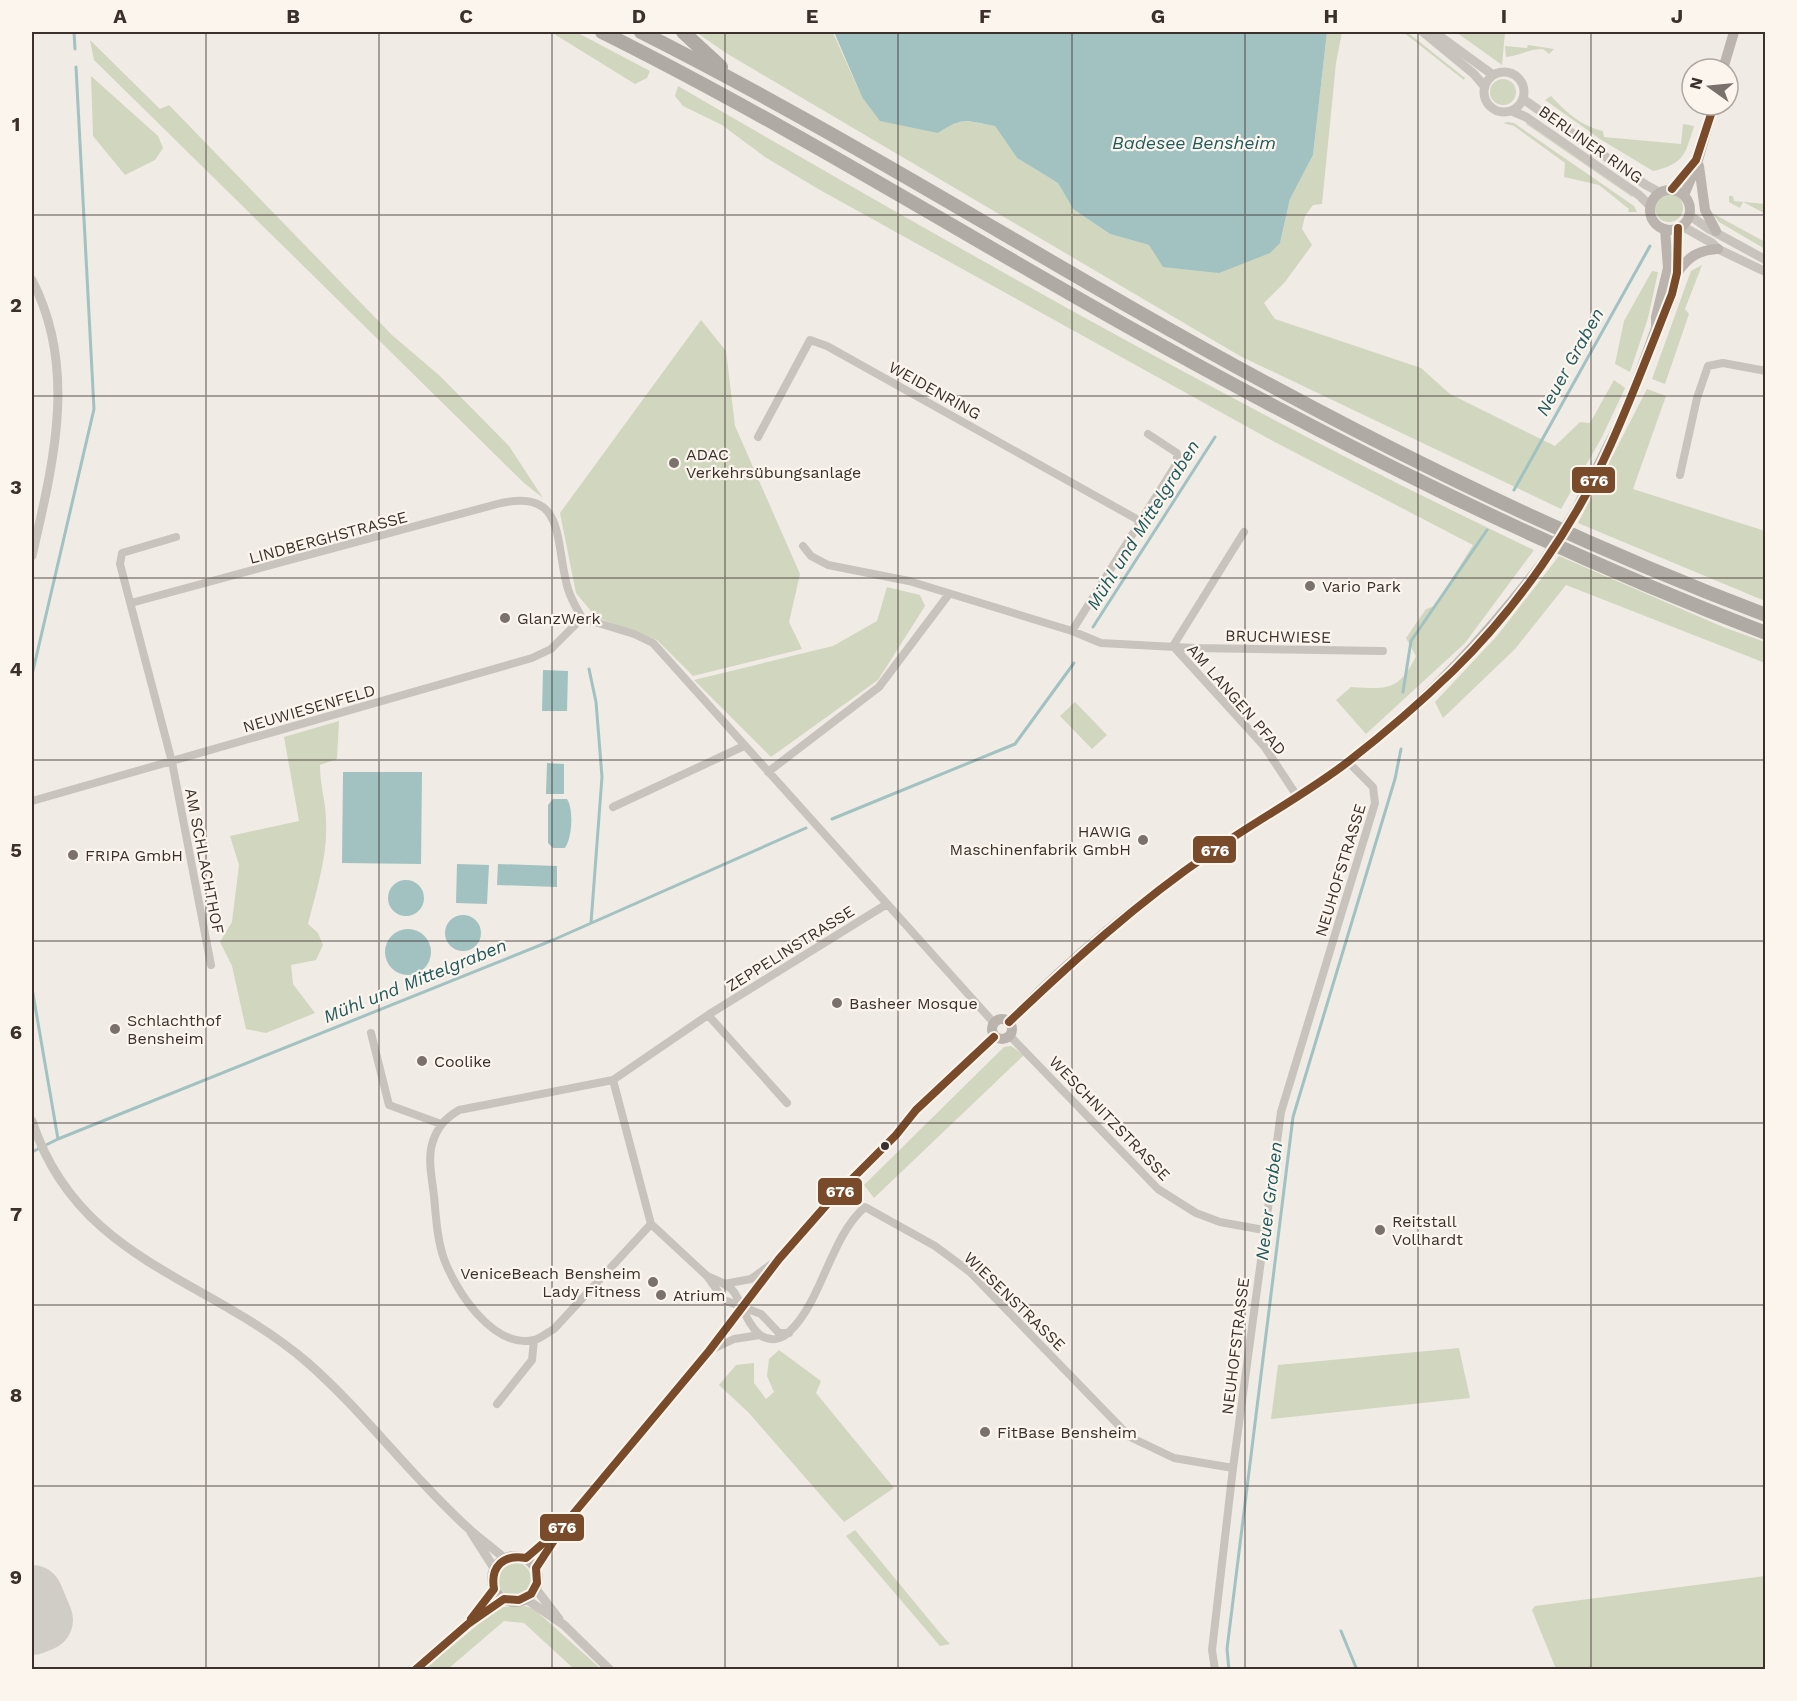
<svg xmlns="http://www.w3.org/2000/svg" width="1797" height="1701" font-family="'Work Sans',sans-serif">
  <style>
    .green { fill: #d1d6bf }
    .water { fill: #a1c2c1 }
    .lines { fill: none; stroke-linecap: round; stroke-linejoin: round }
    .stream { stroke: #a1c2c1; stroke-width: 3 }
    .runway { stroke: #d0ccc6; stroke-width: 62 }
    .minor { stroke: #c9c3be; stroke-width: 8 }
    .tertiary { stroke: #c9c3be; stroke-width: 9 }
    .secondary { stroke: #bab3ae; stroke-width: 10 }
    .motorway { stroke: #afaaa4; stroke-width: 14 }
    .secondary-bridge { stroke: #bab3ae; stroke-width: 10 }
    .bus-1-casing { stroke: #fbf5ee; stroke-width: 12 }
    .bus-1 { stroke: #7a4b2a; stroke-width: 8 }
    .grid { fill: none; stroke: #3b302b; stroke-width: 1.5; stroke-opacity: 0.55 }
    .poi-dot { fill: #7a716c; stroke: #fbf5ee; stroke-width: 2 }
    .bus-dot { fill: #3b302b; stroke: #fbf5ee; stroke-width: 2 }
    .labels { text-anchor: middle; stroke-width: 4.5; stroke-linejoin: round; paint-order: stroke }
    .street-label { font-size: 16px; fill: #3b302b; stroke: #fbf5ee }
    .poi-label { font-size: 16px; fill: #3b302b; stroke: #fbf5ee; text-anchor: start }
    .water-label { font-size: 18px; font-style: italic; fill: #1f5a5e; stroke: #fbf5ee }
    .line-badge { stroke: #fbf5ee; stroke-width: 2 }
    .badge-label { font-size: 16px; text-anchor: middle; font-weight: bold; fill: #fff }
    .neatline { fill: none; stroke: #3b302b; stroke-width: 2 }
    .grid-label { font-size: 20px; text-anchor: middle; font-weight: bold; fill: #3b302b }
  </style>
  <rect width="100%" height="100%" fill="#f0ebe5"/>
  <!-- green -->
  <path class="green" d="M551 32H576L650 71 647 78 635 84Z
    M696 32 833 33 862 97 938 133C963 116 967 122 995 126L1017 158 1058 183 1073 209 1110 234 1149 245 1280 243 1290 199 1313 155 1327 32H1342L1336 63 1322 204 1313 205 1305 216 1302 229 1312 245 1285 282 1264 303 1275 319 1421 368 1450 394 1555 446 1580 422 1590 423 1614 380 1625 388 1602 437 1561 509 1240 356 726 53Z
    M1403 32H1407L1465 78 1464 80Z
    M1456 32H1505L1502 65Z
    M90 40 160 109 169 105 392 335 440 376 509 446 543 498 524 483 94 60Z
    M1528 45 1554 49 1549 54 1543 49C1528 49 1519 56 1506 57L1505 46 1527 48Z
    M91 76 158 136 163 148 155 160 125 175 93 136Z
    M1490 92a13 13 0 1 1 26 0a13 13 0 1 1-26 0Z
    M678 86C959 249 1241 411 1534 550L1465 643 1366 734 1336 700 1351 687C1386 689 1399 692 1416 656L1406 638 1426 609 1435 606 1473 545 1271 440 820 190 765 157 722 125 683 106 675 96Z
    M1551 96C1567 113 1581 126 1603 131L1604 137 1681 144 1683 124 1694 126C1685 155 1684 164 1653 171L1600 139 1545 100Z
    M1508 122 1514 123 1634 206 1637 212H1628L1629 209 1599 185 1564 177 1565 163 1514 126 1503 123Z
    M1528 122 1633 194 1632 197 1526 124Z
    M1655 208a14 14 0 1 1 28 0a14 14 0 1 1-28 0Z
    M1729 196H1733L1734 201 1765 204 1764 213 1743 202 1740 208 1729 202Z
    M1712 213 1765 242V249L1719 222Z
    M1702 265 1685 309 1689 314 1665 384 1652 379 1691 271Z
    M1652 271 1658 272 1648 318 1630 372 1615 364 1624 321Z
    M701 320 726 351 735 426 800 574 789 622 802 649 693 676 657 640 596 617 576 593 560 513Z
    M1647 389 1666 396 1633 489 1765 531V601L1578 523Z
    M1559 556 1723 627 1765 642V663L1566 585 1515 649 1443 718 1435 702 1497 636Z
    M887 587 920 595 925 606 878 680 771 757 694 680 833 646 877 621Z
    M1075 702 1107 735 1092 749 1060 716Z
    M339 721 337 759 320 765C320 787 326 802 326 821 328 856 316 891 308 924L318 933 323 945 316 960 291 965 293 984 315 1013 266 1033 246 1029 232 966 220 942 232 922 239 865 230 836 299 821 284 737Z
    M1011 1046 1024 1055 874 1198 864 1185 1004 1047Z
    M1459 1348 1470 1398 1271 1419 1278 1365Z
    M779 1350 821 1381 816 1393 894 1488 844 1522 749 1413 719 1385 736 1365 754 1363V1383L766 1399 774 1392 767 1376 769 1359Z
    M855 1530 940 1633 950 1644 940 1646 846 1536Z
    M497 1579a17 17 0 1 1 34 0a17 17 0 1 1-34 0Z
    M1765 1576V1669H1556L1532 1610 1535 1606Z
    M525 1606 534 1609 601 1669H574L524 1623 504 1621 448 1669 423 1670 492 1613 503 1607Z"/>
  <!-- water -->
  <path class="water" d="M834 32H1327L1313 155 1290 199 1280 243 1270 253 1219 273 1163 267 1149 245 1110 234 1073 209 1058 183 1017 158 995 126C967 121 963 116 938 133L880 121 862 97Z
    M543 670 568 671 567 711H542Z
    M547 763 564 764V794H546Z
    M343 772H422L421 864 342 863Z
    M553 799H567C574 810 572 838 565 848H553L548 843V805Z
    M457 864 489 865 487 904 456 903Z
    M498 864 557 866V887L497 885Z
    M388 898a18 18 0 1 1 36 0a18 18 0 1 1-36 0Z
    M445 933a18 18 0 1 1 36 0a18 18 0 1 1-36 0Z
    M385 952a23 23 0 1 1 46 0a23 23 0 1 1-46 0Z"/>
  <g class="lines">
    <!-- stream -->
    <path class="stream" d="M74 32 75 49
      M1514 490 1650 246
      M1093 627 1215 437
      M589 669 596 702 602 777 591 923
      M32 675 94 409 76 67
      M1403 692 1411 641 1487 530
      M832 819 1015 744 1074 663
      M32 988 58 1139
      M32 1152 58 1139 553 940 806 828
      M1341 1631 1357 1670
      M1229 1670 1227 1649 1293 1117 1395 779 1401 749"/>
    <!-- runway -->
    <path class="runway" d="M32 1596 42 1620 32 1624"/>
    <!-- minor -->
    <path class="minor" d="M758 437 810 340 827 346 1142 522
      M1680 475 1697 398 1708 366 1723 363 1766 371
      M176 537 122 553 120 564 172 762 211 965
      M803 546 811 556 828 565 909 581 1072 631 1101 643 1194 648 1383 651
      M131 603 497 504C568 486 554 543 568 589 571 599 577 609 582 618L634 634 653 643 994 1023
      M1072 631 1177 463V453L1148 434
      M1173 646 1264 746 1297 796
      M1173 646 1244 532
      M768 772 879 687 949 594
      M32 801 532 658 551 649 582 618
      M613 807 744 746
      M708 1015 787 1103
      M371 1033 389 1105 441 1124
      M1010 1036 1158 1189 1196 1213 1220 1222 1264 1230
      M613 1080 459 1110C446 1118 438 1126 433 1141 427 1158 432 1178 434 1196 436 1217 437 1239 444 1259 456 1291 493 1349 534 1340 540 1339 548 1332 554 1329L651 1224
      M707 1276C716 1280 728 1284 734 1292 743 1306 747 1324 760 1335 770 1342 781 1340 789 1332 822 1302 830 1237 865 1207L935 1246 970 1272 1130 1437 1174 1458 1233 1468
      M724 1284 751 1279 773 1263
      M789 1333H779L761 1314 724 1300 707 1276 651 1224 613 1080 708 1015 887 904
      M713 1349 734 1339 760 1335
      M497 1404 532 1360 534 1340
      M1215 1670 1212 1650 1233 1468 1281 1112 1375 803 1373 787 1348 762"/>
    <!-- tertiary -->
    <path class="tertiary" d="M1423 32 1474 74 1485 87
      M1434 32 1493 75
      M1484 92a20 20 0 1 1 40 0a20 20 0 1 1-40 0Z
      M1523 99 1646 185 1659 192
      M1512 111 1526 117 1639 195 1650 206
      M1689 215 1709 229 1766 260
      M1682 226 1712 243 1718 249 1766 272
      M32 280C78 369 53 464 32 556
      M32 1121C78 1262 209 1277 308 1363 366 1414 412 1478 469 1529 480 1539 493 1548 504 1558
      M471 1532 494 1568
      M536 1589 559 1619
      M526 1599 564 1625 610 1670"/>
    <!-- secondary -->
    <path class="secondary" d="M1723 69 1734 32
      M1699 166 1705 210 1716 231
      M1672 189 1694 162
      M1650 210a20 20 0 1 1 40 0a20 20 0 1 1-40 0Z
      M1684 195 1696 167 1714 105
      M1677 273C1688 257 1698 250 1718 249
      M1656 328V317L1668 268 1665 229
      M1576 510 1626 410 1656 328C1679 299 1676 263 1678 228
      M992 1029a10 10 0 1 1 20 0a10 10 0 1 1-20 0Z
      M1009 1022C1069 959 1136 904 1207 855 1258 819 1313 790 1362 751 1432 696 1489 632 1543 562
      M492 1579a23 23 0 1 1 46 0a23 23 0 1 1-46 0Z
      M526 1558 555 1533
      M536 1568 564 1525 709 1351 779 1259 829 1202 896 1135 916 1110 994 1037
      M470 1622 494 1589
      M414 1670 468 1624 504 1599"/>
    <!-- motorway -->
    <path class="motorway" d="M602 32C781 121 951 227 1125 325 1332 441 1543 548 1766 633
      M641 32C810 117 971 216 1135 310 1338 426 1547 532 1766 615
      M683 32 721 67"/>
    <!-- secondary-bridge -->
    <path class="secondary-bridge" d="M1543 562 1576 510"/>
    <!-- bus-1 casing -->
    <g class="bus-1-casing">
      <path id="bus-1" d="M1672 189 1696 160 1714 105
        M1009 1022C1073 961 1137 903 1210 853 1255 821 1305 795 1349 761 1385 733 1420 703 1453 671 1517 608 1574 527 1611 444 1633 395 1652 344 1672 294L1677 273 1678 228
        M471 1619 494 1589C490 1566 504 1554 526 1558L555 1533
        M415 1670 468 1624 504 1599 519 1600 531 1594 537 1583 536 1568 564 1525 709 1351 779 1259 829 1202 896 1135 916 1110 994 1037"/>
    </g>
    <!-- bus-1 -->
    <use href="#bus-1" class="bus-1"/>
  </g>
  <!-- grid -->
  <path class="grid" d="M206 32V1670M379 32V1670M552 32V1670M725 32V1670M898 32V1670M1072 32V1670M1245 32V1670M1418 32V1670M1591 32V1670M32 215H1766M32 396H1766M32 578H1766M32 760H1766M32 941H1766M32 1123H1766M32 1305H1766M32 1486H1766"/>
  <!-- markers -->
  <g class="poi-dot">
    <circle cx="674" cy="463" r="6"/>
    <circle cx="1310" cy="586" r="6"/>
    <circle cx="505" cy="618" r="6"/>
    <circle cx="1143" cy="840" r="6"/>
    <circle cx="73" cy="855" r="6"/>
    <circle cx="837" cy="1003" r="6"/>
    <circle cx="115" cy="1029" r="6"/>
    <circle cx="422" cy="1061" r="6"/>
    <circle cx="1380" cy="1230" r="6"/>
    <circle cx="653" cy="1282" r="6"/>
    <circle cx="661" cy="1295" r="6"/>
    <circle cx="985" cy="1432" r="6"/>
  </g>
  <circle class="bus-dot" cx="885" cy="1146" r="5"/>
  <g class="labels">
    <!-- street labels -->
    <g class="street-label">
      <text transform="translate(1591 144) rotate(35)" y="6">BERLINER RING</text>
      <text transform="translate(935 390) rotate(29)" y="6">WEIDENRING</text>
      <text transform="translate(328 537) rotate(-15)" y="6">LINDBERGHSTRASSE</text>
      <text transform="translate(1278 636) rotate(1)" y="6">BRUCHWIESE</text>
      <text transform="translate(1237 699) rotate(49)" y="6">AM LANGEN PFAD</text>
      <text transform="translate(309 708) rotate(-16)" y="6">NEUWIESENFELD</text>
      <text transform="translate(205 861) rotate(79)" y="6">AM SCHLACHTHOF</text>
      <text transform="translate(1340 870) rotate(-73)" y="6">NEUHOFSTRASSE</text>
      <text transform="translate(790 948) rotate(-32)" y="6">ZEPPELINSTRASSE</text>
      <text transform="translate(1110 1118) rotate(46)" y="6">WESCHNITZSTRASSE</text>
      <text transform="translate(1015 1301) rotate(44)" y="6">WIESENSTRASSE</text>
      <text transform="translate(1235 1346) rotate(-83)" y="6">NEUHOFSTRASSE</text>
    </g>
    <!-- poi labels -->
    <g class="poi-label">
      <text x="686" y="460">ADAC<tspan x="686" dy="18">Verkehrsübungsanlage</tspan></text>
      <text x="1322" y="592">Vario Park</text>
      <text x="517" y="624">GlanzWerk</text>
      <text x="1131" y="837" text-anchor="end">HAWIG<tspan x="1131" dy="18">Maschinenfabrik GmbH</tspan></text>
      <text x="85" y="861">FRIPA GmbH</text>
      <text x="849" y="1009">Basheer Mosque</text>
      <text x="127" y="1026">Schlachthof<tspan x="127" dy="18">Bensheim</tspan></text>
      <text x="434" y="1067">Coolike</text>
      <text x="1392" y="1227">Reitstall<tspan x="1392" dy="18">Vollhardt</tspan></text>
      <text x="641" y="1279" text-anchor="end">VeniceBeach Bensheim<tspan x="641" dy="18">Lady Fitness</tspan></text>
      <text x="673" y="1301">Atrium</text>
      <text x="997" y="1438">FitBase Bensheim</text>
    </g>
    <!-- water labels -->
    <g class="water-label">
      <text x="1194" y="149">Badesee Bensheim</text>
      <text transform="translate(1570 362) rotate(-61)" y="6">Neuer Graben</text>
      <text transform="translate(1143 525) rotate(-58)" y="6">Mühl und Mittelgraben</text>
      <text transform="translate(415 981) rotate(-22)" y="6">Mühl und Mittelgraben</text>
      <text transform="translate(1269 1201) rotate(-83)" y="6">Neuer Graben</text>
    </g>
  </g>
  <g class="line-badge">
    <rect x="1571" y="466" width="45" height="28" rx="6" fill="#7a4b2a"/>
    <rect x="1192" y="835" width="45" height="29" rx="6" fill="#7a4b2a"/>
    <rect x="817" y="1177" width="46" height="29" rx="6" fill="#7a4b2a"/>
    <rect x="539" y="1513" width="46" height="29" rx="6" fill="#7a4b2a"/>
  </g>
  <g class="badge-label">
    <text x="1594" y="486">676</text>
    <text x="1215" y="856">676</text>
    <text x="840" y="1197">676</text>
    <text x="562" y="1533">676</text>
  </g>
  <!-- border -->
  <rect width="1797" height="1701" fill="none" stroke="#fbf5ee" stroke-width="66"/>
  <!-- north arrow -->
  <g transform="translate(1710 87) rotate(285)"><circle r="28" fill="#fbf5ee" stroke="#aea6a0" stroke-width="1.5"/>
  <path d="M0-4.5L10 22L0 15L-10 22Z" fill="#7a716c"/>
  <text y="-9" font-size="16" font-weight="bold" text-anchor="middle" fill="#3b302b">N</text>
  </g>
  <rect x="33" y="33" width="1731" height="1635" class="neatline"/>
  <g class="grid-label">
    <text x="120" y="23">A</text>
    <text x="293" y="23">B</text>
    <text x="466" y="23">C</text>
    <text x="639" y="23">D</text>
    <text x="812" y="23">E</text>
    <text x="985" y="23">F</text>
    <text x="1158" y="23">G</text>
    <text x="1331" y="23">H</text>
    <text x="1504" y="23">I</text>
    <text x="1677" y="23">J</text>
    <text x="16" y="131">1</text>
    <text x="16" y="312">2</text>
    <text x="16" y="494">3</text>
    <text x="16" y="676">4</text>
    <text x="16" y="857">5</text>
    <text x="16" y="1039">6</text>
    <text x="16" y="1221">7</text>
    <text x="16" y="1402">8</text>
    <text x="16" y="1584">9</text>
  </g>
</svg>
